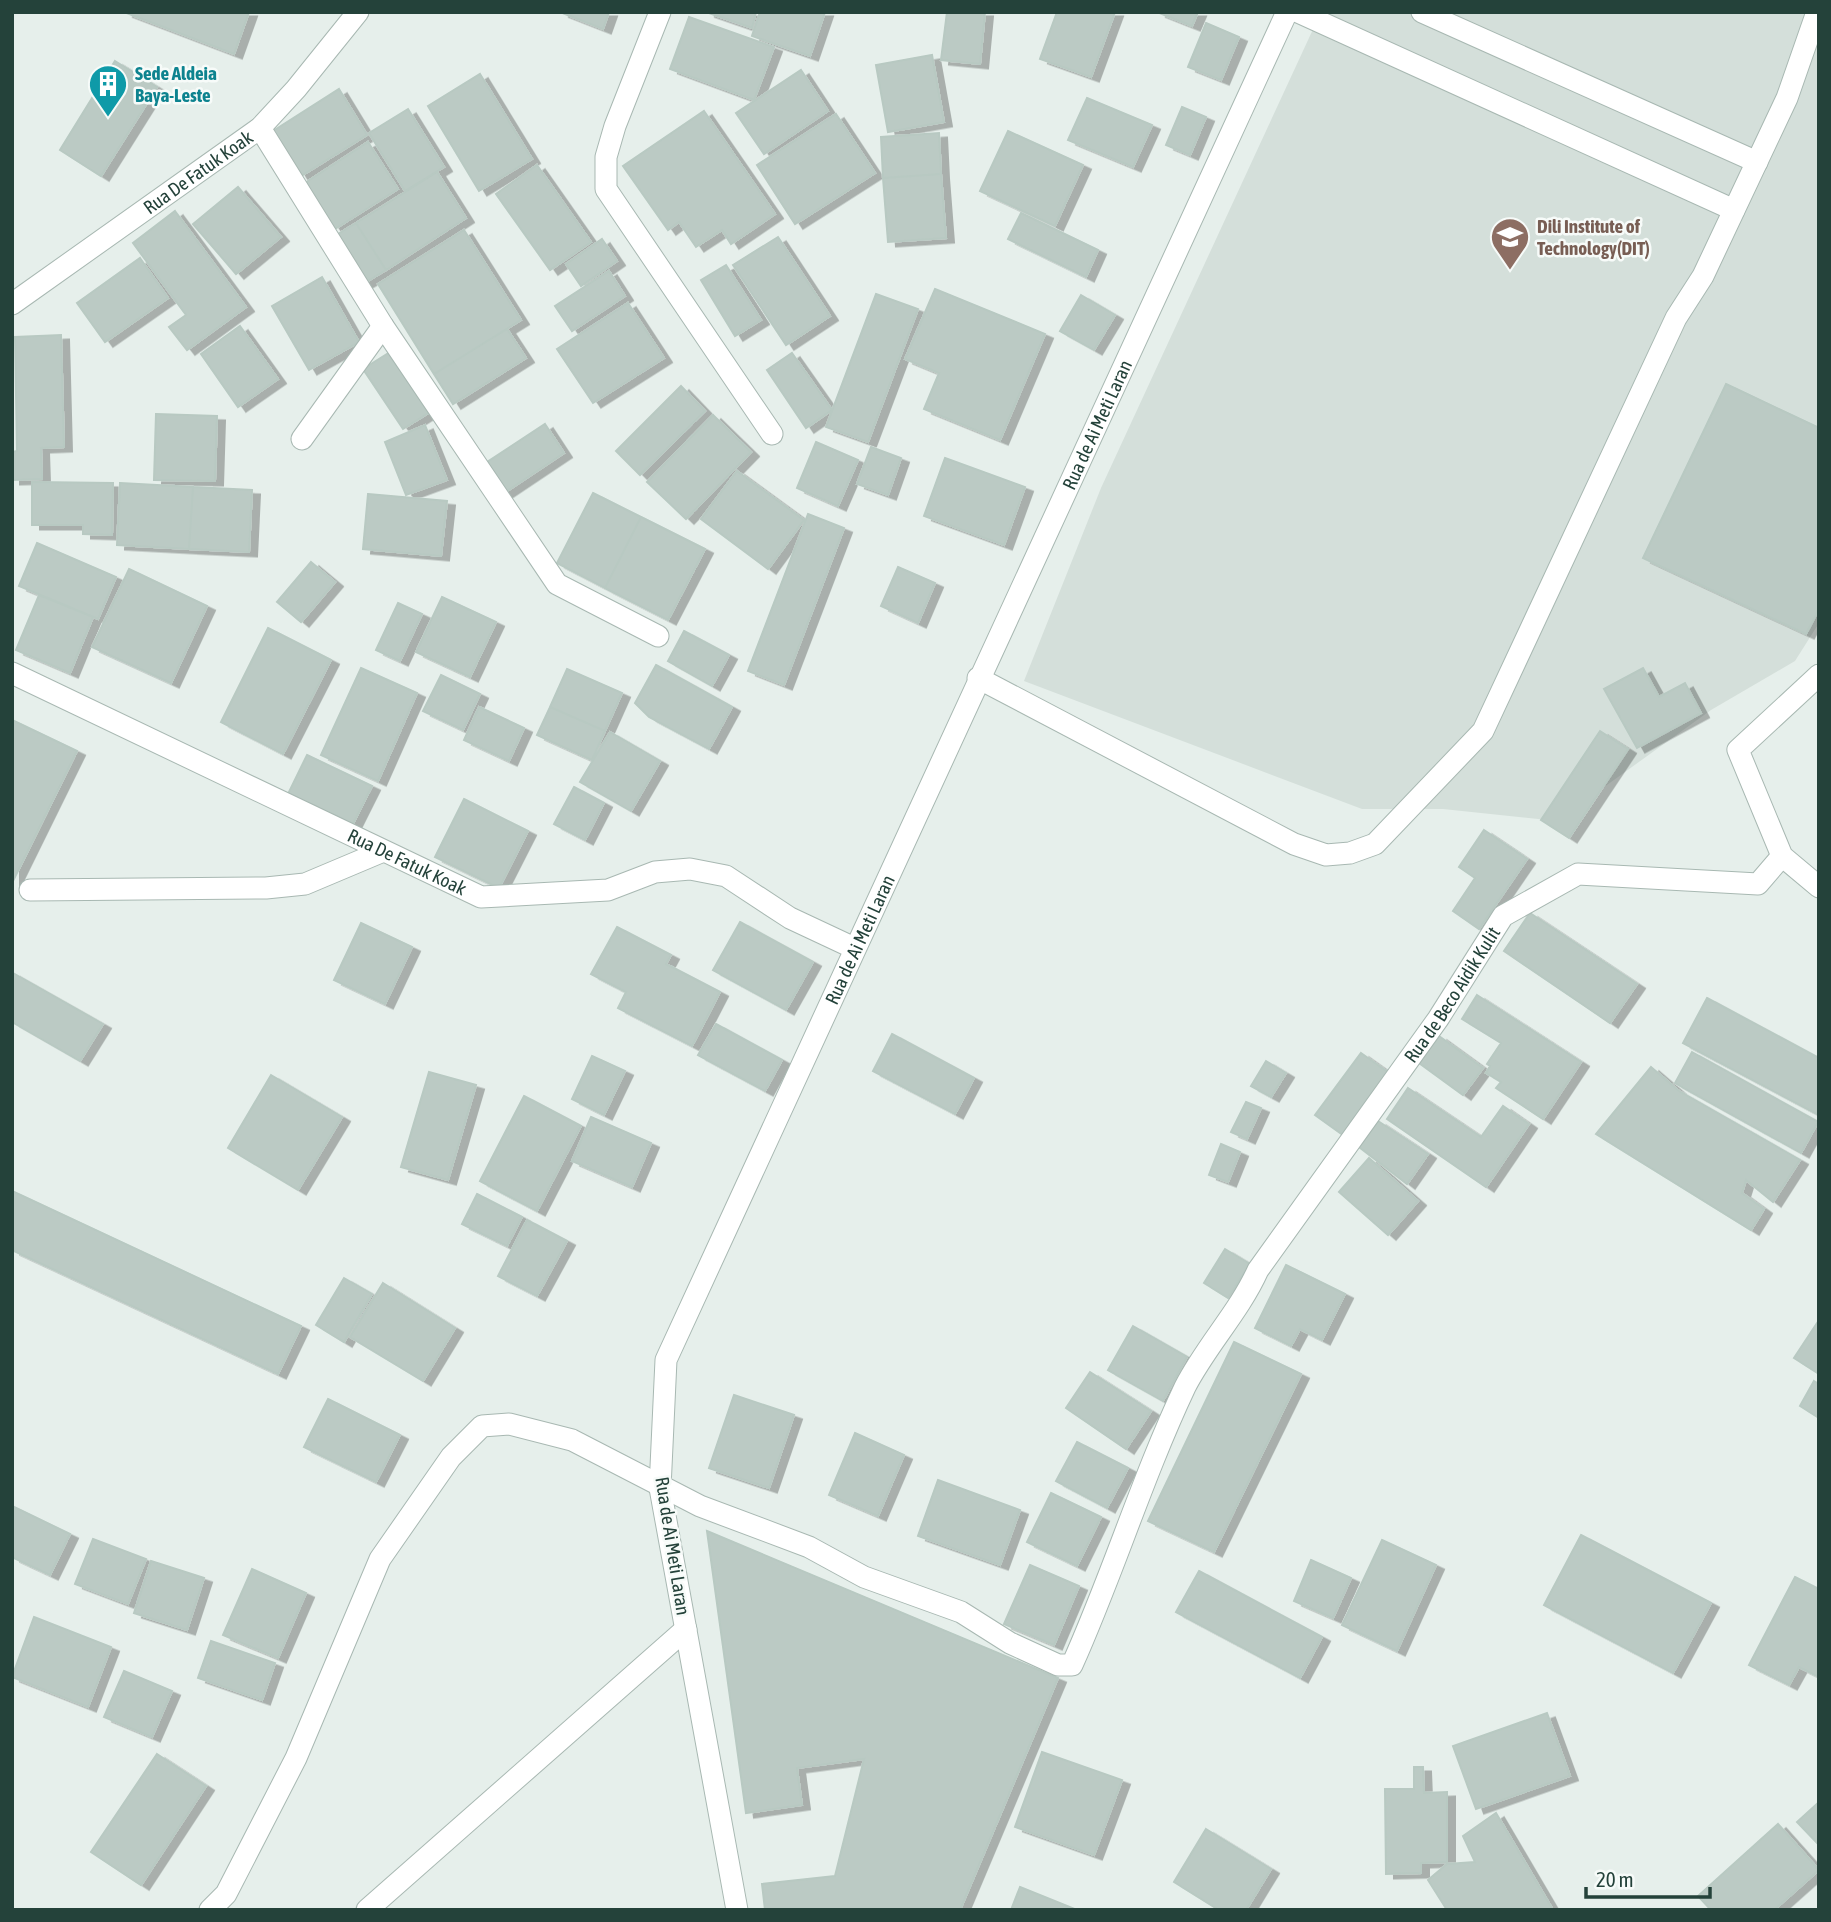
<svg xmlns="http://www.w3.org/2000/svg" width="1831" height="1922" font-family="'Asap Condensed',sans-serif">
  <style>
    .built { fill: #d4dfda }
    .building { fill: #bbcac4; stroke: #b8c9c2; stroke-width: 2; filter: url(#shadow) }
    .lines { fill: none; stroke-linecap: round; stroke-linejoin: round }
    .minor-casing { stroke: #a8b8b2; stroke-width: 23 }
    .minor { stroke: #fff; stroke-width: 21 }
    .labels { text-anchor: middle; stroke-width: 5; stroke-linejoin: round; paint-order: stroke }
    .culture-label { font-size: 19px; font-weight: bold; fill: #0d838f; stroke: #f7fbf9; text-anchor: start }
    .street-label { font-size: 19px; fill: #24423a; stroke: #f7fbf9 }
    .education-label { font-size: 19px; font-weight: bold; fill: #785e54; stroke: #f7fbf9; text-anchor: start }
  </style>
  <defs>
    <filter id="shadow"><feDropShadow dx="8" dy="4.5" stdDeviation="0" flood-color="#0004"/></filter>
  </defs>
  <rect width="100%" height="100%" fill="#e6efeb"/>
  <!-- built -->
  <path class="built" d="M1321 12H1819V623L1795 661 1711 710 1557 821 1443 809H1362L1024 681 1101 488Z"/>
  <!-- building -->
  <path class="building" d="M124 12H249L234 54Z
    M560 12H609L603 29Z
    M706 12H756L752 28Z
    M760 12H825L810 56 752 36Z
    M947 12H985L980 64 941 60Z
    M1057 12H1115L1091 77 1040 59Z
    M1157 12H1198L1192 26Z
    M689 17 774 47 754 100 670 69Z
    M1206 23 1239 37 1221 80 1188 67Z
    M932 55 944 122 888 132 876 65Z
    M115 61 157 87 101 176 60 150Z
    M801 70 828 111 764 154 736 113Z
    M480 74 532 159 479 191 428 106Z
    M339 89 367 135 301 176 273 131Z
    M1087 98 1152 125 1133 167 1068 140Z
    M1182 107 1206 117 1190 155 1166 145Z
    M408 109 444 167 405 191 369 133Z
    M704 111 775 214 731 244 722 230 696 247 679 222 668 230 623 166Z
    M836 114 875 173 795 224 757 165Z
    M1008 131 1083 165 1055 226 980 191Z
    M939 133 941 174 883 178 881 137Z
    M368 142 398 189 335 229 305 183Z
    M537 165 591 242 550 270 496 194Z
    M437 172 466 218 386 270 356 223Z
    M941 174 946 238 888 242 883 178Z
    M238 187 281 237 236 274 193 224Z
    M175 211 246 307 187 350 169 327 186 315 133 243Z
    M1021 213 1098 250 1086 277 1008 239Z
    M356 223 386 270 363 284 333 237Z
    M464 230 521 320 434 374 378 284Z
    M778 237 830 316 786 345 733 265Z
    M602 239 617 261 581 286 566 264Z
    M140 258 168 298 105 342 77 303Z
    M726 265 761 320 735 336 701 280Z
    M609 271 625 296 572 331 555 306Z
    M322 277 359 342 309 370 272 306Z
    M935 289 1045 334 1000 440 924 409 939 373 905 359Z
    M876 294 918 309 868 442 826 427Z
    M1081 295 1115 315 1094 350 1060 331Z
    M628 303 664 358 593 403 557 349Z
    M240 326 278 379 238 407 201 354Z
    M507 329 526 358 453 404 434 374Z
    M61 335 64 447 41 448 42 479 12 480V452L17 451 15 337Z
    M390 352 430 412 403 429 363 369Z
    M792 353 832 410 806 428 767 370Z
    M1726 384 1819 428V609L1806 634 1643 558Z
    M681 386 705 411 640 475 616 451Z
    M156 414 217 416 215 481 154 480Z
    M713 415 751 452 686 519 647 482Z
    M545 424 564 453 504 493 484 464Z
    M425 425 447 480 406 495 385 442Z
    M816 442 858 460 838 506 797 488Z
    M871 447 901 458 888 495 857 484Z
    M945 458 1025 487 1004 545 924 516Z
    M737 471 804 520 768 569 701 519Z
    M32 482 113 483 112 535 83 534V525H32Z
    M120 483 193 487 189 549 117 545Z
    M193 487 252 490 249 552 189 549Z
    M593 493 641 517 605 588 557 563Z
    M368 494 447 501 441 556 363 549Z
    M808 514 844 528 784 685 748 671Z
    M641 517 705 549 668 620 605 588Z
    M37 543 116 577 98 619 19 586Z
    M311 562 335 582 301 622 277 602Z
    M898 567 935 583 918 623 881 606Z
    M129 569 207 606 171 683 92 647Z
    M39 595 93 617 70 673 16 650Z
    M442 597 496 622 470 677 416 652Z
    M398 603 422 614 400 661 376 650Z
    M268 628 331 660 283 754 221 722Z
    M684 631 729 655 712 686 668 661Z
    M656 665 732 707 709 749 649 717 635 703Z
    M361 668 417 693 378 781 321 755Z
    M1643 668 1659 697 1685 683 1701 713 1637 748 1604 689Z
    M567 669 622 693 605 731 550 707Z
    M441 675 480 694 463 730 423 711Z
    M479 707 524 728 509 761 464 740Z
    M550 707 605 731 592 760 537 735Z
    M12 720 77 751 12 883Z
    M1600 731 1628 749 1569 838 1541 820Z
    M610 732 660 761 631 811 580 782Z
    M307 755 372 786 353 824 288 794Z
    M574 787 604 803 585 840 554 824Z
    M464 799 528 831 499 888 435 857Z
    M1484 830 1527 859 1479 929 1453 911 1475 878 1459 867Z
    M1530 913 1637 984 1610 1023 1504 951Z
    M740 922 813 962 786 1010 713 970Z
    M361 923 412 947 385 1004 334 980Z
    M617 927 671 955 666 964 720 992 692 1046 618 1008 626 992 591 974Z
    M13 973 103 1024 80 1061 12 1022Z
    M1477 995 1581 1062 1543 1119 1496 1088 1501 1082 1486 1073 1490 1066 1487 1064 1501 1043 1462 1019Z
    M1707 998 1819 1058V1115L1683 1043Z
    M716 1024 782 1060 765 1091 698 1055Z
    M892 1034 974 1078 955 1114 873 1071Z
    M1439 1036 1483 1068 1463 1095 1419 1063Z
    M1692 1052 1818 1122 1801 1153 1675 1083Z
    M1361 1053 1389 1073 1343 1135 1315 1115Z
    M592 1056 625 1071 604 1115 572 1099Z
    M1266 1061 1286 1073 1271 1097 1251 1086Z
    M1651 1067 1679 1091 1800 1160 1773 1202 1746 1180 1742 1193 1764 1209 1751 1230 1596 1134Z
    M429 1072 476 1085 448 1180 401 1167Z
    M271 1075 342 1117 298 1190 228 1148Z
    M1408 1088 1481 1137 1503 1106 1529 1124 1486 1187 1387 1119Z
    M524 1096 581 1126 537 1211 480 1181Z
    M1246 1102 1261 1108 1247 1139 1231 1132Z
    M591 1117 651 1143 632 1187 572 1161Z
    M1378 1121 1428 1154 1407 1184 1359 1147Z
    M1221 1144 1240 1152 1228 1182 1209 1175Z
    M1369 1158 1418 1201 1388 1235 1339 1192Z
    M12 1191 301 1326 278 1374 12 1250Z
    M477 1194 522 1217 507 1246 462 1224Z
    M527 1220 567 1241 537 1296 498 1276Z
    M1225 1249 1250 1264 1228 1298 1204 1283Z
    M1286 1265 1345 1294 1322 1340 1300 1329 1291 1346 1255 1328Z
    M344 1278 372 1294 344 1342 316 1325Z
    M383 1283 455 1328 423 1381 350 1337Z
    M1819 1320V1374L1794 1358Z
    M1133 1326 1187 1357 1163 1401 1108 1370Z
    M1234 1342 1301 1374 1214 1552 1148 1521Z
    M1090 1372 1151 1411 1126 1449 1066 1408Z
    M1814 1381 1819 1384V1418L1800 1406Z
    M734 1395 794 1415 769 1488 709 1468Z
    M328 1399 400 1435 376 1482 304 1447Z
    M855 1433 904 1455 878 1516 829 1495Z
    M1077 1442 1128 1468 1107 1508 1056 1481Z
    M938 1480 1020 1510 1000 1565 918 1536Z
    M1051 1493 1101 1517 1077 1566 1027 1542Z
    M12 1506 70 1534 50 1575 12 1557Z
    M707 1531 1058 1678 960 1910H765L762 1884 835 1876 864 1759 797 1768 802 1805 746 1813Z
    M1581 1535 1711 1603 1673 1673 1544 1605Z
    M93 1539 146 1559 128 1604 75 1584Z
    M1382 1540 1436 1565 1397 1651 1342 1625Z
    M1311 1560 1351 1578 1333 1618 1294 1601Z
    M151 1561 204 1578 187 1630 134 1613Z
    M1030 1565 1079 1586 1054 1645 1004 1624Z
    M252 1569 306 1593 278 1658 223 1635Z
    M1199 1571 1322 1637 1300 1678 1176 1612Z
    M1795 1577 1819 1589V1677L1799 1667 1789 1685 1749 1665Z
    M34 1617 111 1647 88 1707 12 1677Z
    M211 1641 275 1663 262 1700 198 1678Z
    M124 1671 172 1691 152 1737 104 1717Z
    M1547 1713 1570 1776 1476 1809 1453 1746Z
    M1042 1752 1122 1780 1094 1855 1015 1827Z
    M157 1754 206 1786 141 1885 91 1852Z
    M1414 1767H1423L1424 1793 1447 1792V1862L1421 1863V1873L1386 1874 1385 1789H1414Z
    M1819 1802V1845L1797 1822Z
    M1496 1813 1553 1910H1447L1428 1880 1447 1864 1475 1862 1463 1836Z
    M1778 1824 1819 1870 1774 1910H1711L1698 1896Z
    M1206 1829 1271 1869 1246 1910H1219L1174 1882Z
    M1020 1887 1077 1910H1011Z"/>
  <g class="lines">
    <!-- minor casing -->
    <g class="minor-casing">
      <g id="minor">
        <path d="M660 12 615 126 606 157V189L772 434"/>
        <path d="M1298 12 1734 210"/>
        <path d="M1422 12 1757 162"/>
        <path d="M260 128 383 326 557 584 658 636"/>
        <path id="s1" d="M12 304 260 128 296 89 358 12"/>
        <path d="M302 439 383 326"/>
        <path id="s2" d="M12 673 481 897 608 890 655 872 690 869 726 876 790 918 854 948"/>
        <path d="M1819 675 1738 750 1782 856 1819 887"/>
        <path d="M978 678 1294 844 1326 855 1350 853 1375 844 1483 731 1676 318 1703 276 1787 98 1817 12"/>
        <path d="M30 890 266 888 305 884 381 852"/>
        <path id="s3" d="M210 1910 226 1894 296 1758 380 1559 451 1457 482 1426 509 1424 572 1440 700 1506 809 1547 864 1577 961 1612 1010 1643 1058 1665H1072C1113 1574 1142 1478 1185 1387 1206 1346 1239 1312 1258 1270L1438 1019 1503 916 1578 874 1758 884 1782 856"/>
        <path d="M367 1910 686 1629"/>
        <path id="s4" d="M737 1910 660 1488 666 1360 1287 12"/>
      </g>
    </g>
    <!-- minor -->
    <use href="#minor" class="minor"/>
  </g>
  <!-- icons -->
  <defs>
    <g id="building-pin" transform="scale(2.0125)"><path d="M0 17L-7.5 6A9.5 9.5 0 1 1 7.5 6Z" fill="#0f9aa8" stroke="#f7fbf9"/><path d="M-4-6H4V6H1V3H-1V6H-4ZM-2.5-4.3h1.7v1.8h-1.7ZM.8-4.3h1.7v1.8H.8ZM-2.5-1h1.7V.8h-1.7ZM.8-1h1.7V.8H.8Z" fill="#fff"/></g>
    <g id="university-pin" transform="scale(2.0125)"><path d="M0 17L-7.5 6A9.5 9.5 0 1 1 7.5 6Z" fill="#8d6e63" stroke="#f7fbf9"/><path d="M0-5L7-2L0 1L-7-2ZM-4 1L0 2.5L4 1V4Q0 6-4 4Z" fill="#fff"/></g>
  </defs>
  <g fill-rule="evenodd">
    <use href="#building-pin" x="108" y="84"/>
    <use href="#university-pin" x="1510" y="237"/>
  </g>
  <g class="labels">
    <!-- culture labels -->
    <g class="culture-label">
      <text x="135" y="80">Sede Aldeia<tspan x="135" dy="22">Baya-Leste</tspan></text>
    </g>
    <!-- street labels -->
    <g class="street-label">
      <text dy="7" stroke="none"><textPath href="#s1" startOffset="228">Rua De Fatuk Koak</textPath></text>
      <text dy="7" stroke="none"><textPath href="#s4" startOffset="1587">Rua de Ai Meti Laran</textPath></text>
      <text dy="7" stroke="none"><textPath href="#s2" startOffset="438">Rua De Fatuk Koak</textPath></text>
      <text dy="7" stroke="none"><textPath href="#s4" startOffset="1020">Rua de Ai Meti Laran</textPath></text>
      <text dy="7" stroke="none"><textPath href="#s3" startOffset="1978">Rua de Beco Aidik Kulit</textPath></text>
      <text transform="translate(673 1546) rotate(81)" y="7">Rua de Ai Meti Laran</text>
    </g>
    <!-- education labels -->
    <g class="education-label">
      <text x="1537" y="233">Dili Institute of<tspan x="1537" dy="22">Technology(DIT)</tspan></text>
    </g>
  </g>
  <!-- border -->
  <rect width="1831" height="1922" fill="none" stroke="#24423a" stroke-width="28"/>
  <!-- scale -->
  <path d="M1586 1887v10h124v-10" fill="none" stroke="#24423a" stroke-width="3.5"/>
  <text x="1596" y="1887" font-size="21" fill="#24423a" stroke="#f7fbf9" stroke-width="5" paint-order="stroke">20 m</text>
</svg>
